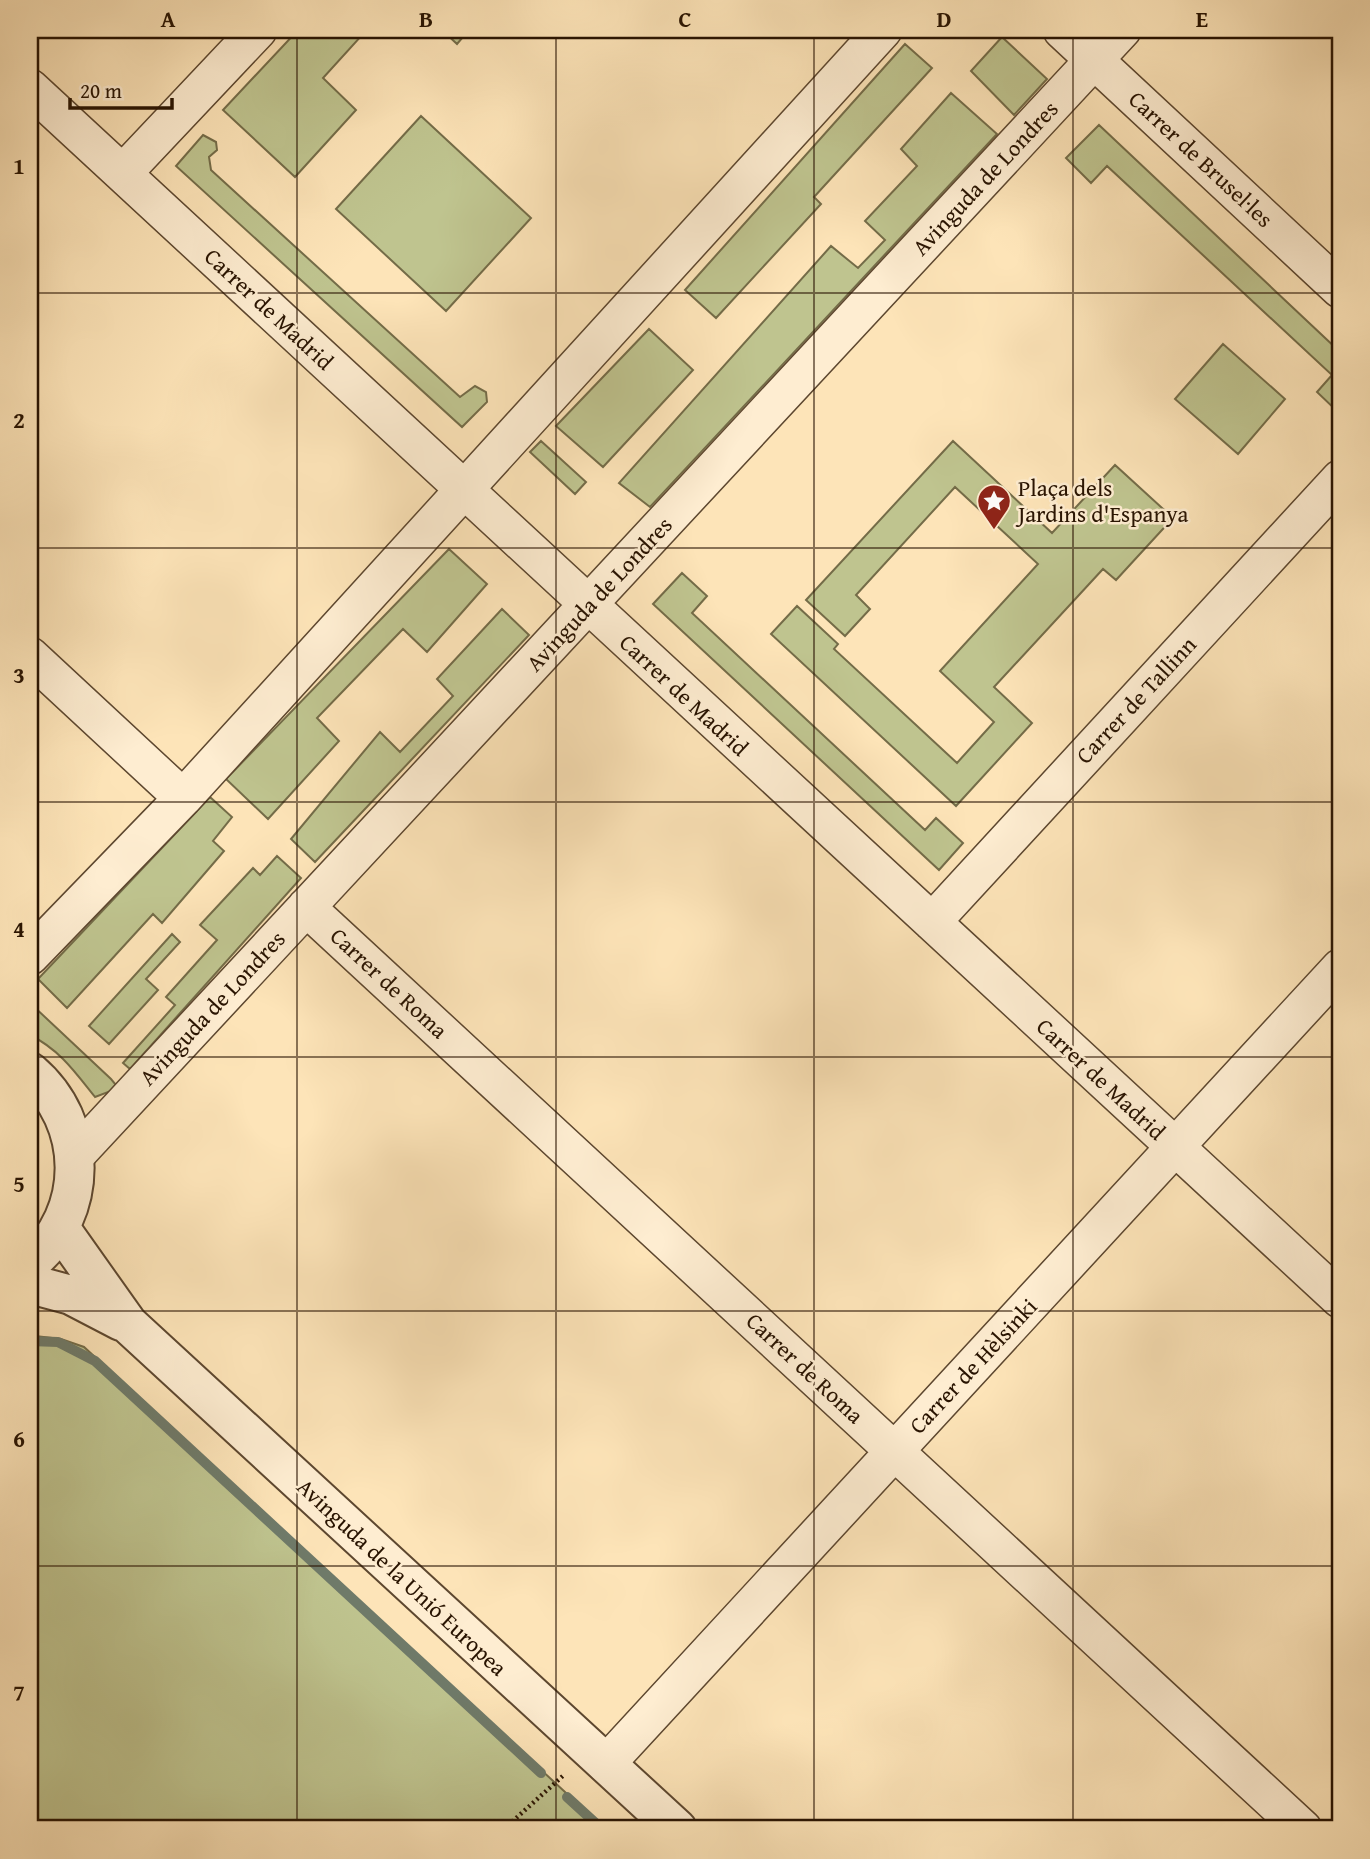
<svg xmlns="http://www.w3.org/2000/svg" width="1370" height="1859" font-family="'Gentium Book Plus',serif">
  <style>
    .green { fill: #bfc48f; stroke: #746c48; stroke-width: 2 }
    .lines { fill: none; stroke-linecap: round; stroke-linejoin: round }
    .stream { stroke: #6f7a69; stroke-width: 10 }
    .minor-casing { stroke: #5d472f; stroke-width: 40 }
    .tertiary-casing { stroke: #5d472f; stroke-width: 42 }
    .path { stroke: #281301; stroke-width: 4.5; stroke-dasharray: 2 3.5; stroke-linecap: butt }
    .minor { stroke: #feedd1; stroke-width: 37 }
    .tertiary { stroke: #feedd1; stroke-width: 38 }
    .grid { fill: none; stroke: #281301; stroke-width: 2; stroke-opacity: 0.55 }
    .labels { text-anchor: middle; stroke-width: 5; stroke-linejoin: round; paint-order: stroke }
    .street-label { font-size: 23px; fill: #281301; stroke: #feedd1 }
    .poi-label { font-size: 23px; fill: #281301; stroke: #feedd1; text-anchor: start }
    .neatline { fill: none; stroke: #281301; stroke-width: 2.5 }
    .grid-label { font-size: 23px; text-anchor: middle; font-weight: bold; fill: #281301 }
  </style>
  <rect width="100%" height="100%" fill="#fde4b8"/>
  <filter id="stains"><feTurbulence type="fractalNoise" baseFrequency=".00286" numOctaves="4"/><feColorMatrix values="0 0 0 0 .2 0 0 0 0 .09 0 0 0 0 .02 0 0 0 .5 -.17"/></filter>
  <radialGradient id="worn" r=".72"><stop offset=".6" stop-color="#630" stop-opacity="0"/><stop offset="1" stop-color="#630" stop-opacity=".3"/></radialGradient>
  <!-- green -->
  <path class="green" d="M298 30H360L364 33 323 78 356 110 295 177 223 110Z
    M442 30H469L457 44Z
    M1002 37 1047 79 1014 115 971 71Z
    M905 44 932 68 814 197 821 204 716 318 685 290Z
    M951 93 997 134 650 507 619 483 831 246 858 268 885 240 865 221 917 166 901 149Z
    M421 116 531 218 446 311 336 209Z
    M1099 125 1340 352V414L1317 392 1332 375 1107 166 1091 183 1066 158Z
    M203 135 216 142 217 150 209 157 211 170 460 397 475 386 486 392 487 402 462 427 176 166Z
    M649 329 693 370 603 467 556 426Z
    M1223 344 1285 399 1238 454 1175 399Z
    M541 441 586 482 575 494 530 452Z
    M953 441 1052 533 1115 465 1173 518 1116 580 1103 569 994 687 1032 723 956 806 771 634 797 606 838 644 834 649 957 763 994 722 940 671 1038 564 955 487 856 595 870 609 845 636 806 600Z
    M449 549 487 584 427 652 403 629 317 718 339 741 268 819 226 779Z
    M682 573 707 596 692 613 925 830 936 818 963 843 939 870 653 604Z
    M502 609 529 635 315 862 291 839 380 732 400 752 453 696 437 679Z
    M210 797 232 817 213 841 224 851 162 923 153 914 67 1008 38 979Z
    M277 856 301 878 130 1069 123 1063 175 1005 166 997 217 940 200 925 253 868 260 875Z
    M172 934 180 942 146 979 158 990 109 1044 89 1026Z
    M30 1003 111 1079 116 1085 111 1091 95 1097C75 1072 60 1050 30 1035Z
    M35 1336 61 1339 84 1347 605 1829H30V1337Z"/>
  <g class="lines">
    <!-- stream -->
    <path class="stream" d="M30 1341 58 1342 95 1361 541 1773
      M567 1797 602 1829"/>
    <!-- minor casing -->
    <g class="minor-casing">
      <path id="minor" d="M1062 30 1340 289
        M30 88 1340 1299
        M123 173 258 30
        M30 656 183 798
        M306 907 1303 1829
        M932 922 1340 479
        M30 956 183 798 883 30
        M75 1156 1122 30
        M606 1764 1340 968"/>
    </g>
    <!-- tertiary casing -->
    <g class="tertiary-casing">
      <path id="tertiary" d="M30 1072C89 1122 90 1213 30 1263
        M60 1228 128 1324 677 1829
        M30 1284 71 1295 121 1321"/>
    </g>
    <!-- path -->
    <path class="path" d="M504 1829 565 1774"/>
    <!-- minor -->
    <use href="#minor" class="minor"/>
    <!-- tertiary -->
    <use href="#tertiary" class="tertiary"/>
  </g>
  <!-- grid -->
  <path class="grid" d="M297 30V1829M556 30V1829M814 30V1829M1073 30V1829M30 293H1340M30 548H1340M30 802H1340M30 1057H1340M30 1311H1340M30 1566H1340"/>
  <!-- icons -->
  <defs>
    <g id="sight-pin" transform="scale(1.75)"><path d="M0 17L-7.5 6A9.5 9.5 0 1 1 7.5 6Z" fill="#8f2418" stroke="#feedd1"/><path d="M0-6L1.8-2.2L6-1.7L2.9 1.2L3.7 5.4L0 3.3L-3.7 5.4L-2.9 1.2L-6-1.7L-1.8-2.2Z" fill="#fff"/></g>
  </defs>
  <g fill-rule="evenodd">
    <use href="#sight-pin" x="994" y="501"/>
  </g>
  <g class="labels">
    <!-- street labels -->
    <g class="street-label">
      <text transform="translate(1201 159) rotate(43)" y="8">Carrer de Brusel·les</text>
      <text transform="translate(985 178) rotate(-47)" y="8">Avinguda de Londres</text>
      <text transform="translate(269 309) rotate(43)" y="8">Carrer de Madrid</text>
      <text transform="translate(599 594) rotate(-47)" y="8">Avinguda de Londres</text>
      <text transform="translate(684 695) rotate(43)" y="8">Carrer de Madrid</text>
      <text transform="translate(1136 700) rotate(-47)" y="8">Carrer de Tallinn</text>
      <text transform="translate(389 983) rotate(43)" y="8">Carrer de Roma</text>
      <text transform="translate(212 1008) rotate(-47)" y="8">Avinguda de Londres</text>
      <text transform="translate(1101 1079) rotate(43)" y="8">Carrer de Madrid</text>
      <text transform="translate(973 1366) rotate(-47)" y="8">Carrer de Hèlsinki</text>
      <text transform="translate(805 1368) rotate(43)" y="8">Carrer de Roma</text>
      <text transform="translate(402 1577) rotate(43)" y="8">Avinguda de la Unió Europea</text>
    </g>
    <!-- poi labels -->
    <g class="poi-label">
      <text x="1018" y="496">Plaça dels<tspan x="1018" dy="26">Jardins d'Espanya</tspan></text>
    </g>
  </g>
  <!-- margin -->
  <rect width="1370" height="1859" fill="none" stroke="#fde4b8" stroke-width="77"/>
  <!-- scale -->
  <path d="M70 98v10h102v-10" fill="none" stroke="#281301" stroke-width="3.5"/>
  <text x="80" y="98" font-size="21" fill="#281301" stroke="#feedd1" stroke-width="5" paint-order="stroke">20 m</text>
  <rect x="38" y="38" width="1294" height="1782" class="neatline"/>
  <g class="grid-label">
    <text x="168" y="27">A</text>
    <text x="426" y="27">B</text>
    <text x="685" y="27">C</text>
    <text x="944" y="27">D</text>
    <text x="1202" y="27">E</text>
    <text x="19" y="174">1</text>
    <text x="19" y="428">2</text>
    <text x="19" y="683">3</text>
    <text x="19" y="937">4</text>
    <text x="19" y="1192">5</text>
    <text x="19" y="1447">6</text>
    <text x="19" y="1701">7</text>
  </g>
  <rect width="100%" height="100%" filter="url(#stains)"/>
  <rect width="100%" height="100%" fill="url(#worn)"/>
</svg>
